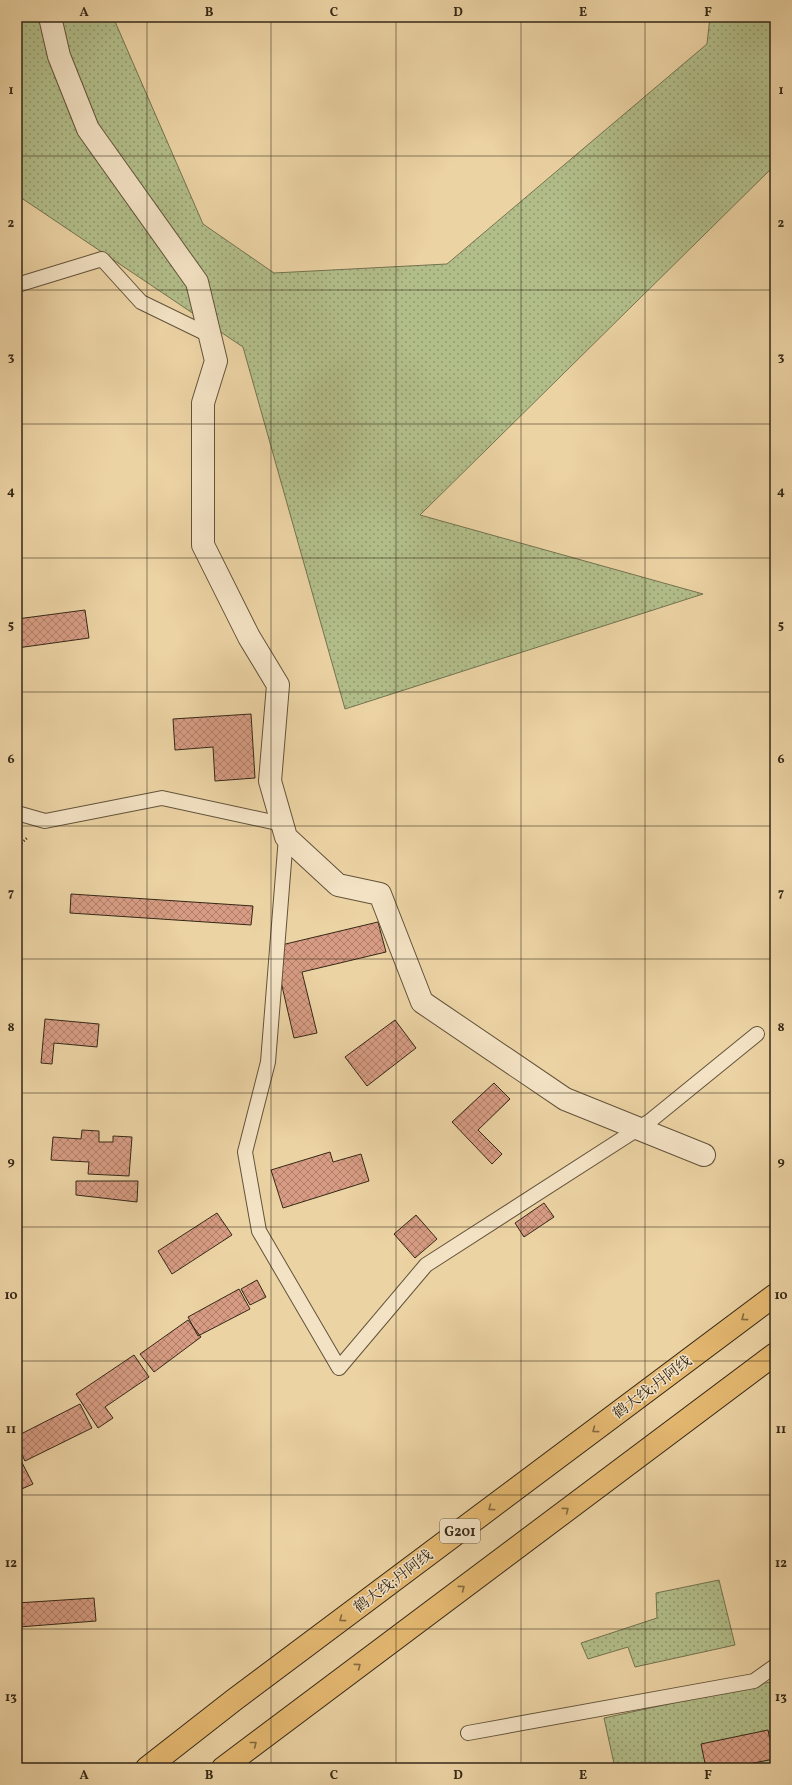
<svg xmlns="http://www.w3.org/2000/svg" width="792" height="1785" font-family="Vollkorn,'Noto Serif SC',serif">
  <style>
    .grass { fill: url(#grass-dots); stroke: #747350 }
    .building { fill: url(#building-cross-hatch); stroke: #352817 }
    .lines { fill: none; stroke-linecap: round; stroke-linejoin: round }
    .lane-casing { stroke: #63533a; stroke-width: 16 }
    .street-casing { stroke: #63533a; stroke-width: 24 }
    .highway-casing { stroke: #352817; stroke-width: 24 }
    .path { stroke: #352817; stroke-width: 2.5; stroke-dasharray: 1 2; stroke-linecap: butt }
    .lane { stroke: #f3e2c4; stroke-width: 14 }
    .street { stroke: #f3e2c4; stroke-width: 22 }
    .highway { stroke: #e6ba72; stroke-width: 22 }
    .oneway { stroke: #856a40 }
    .grid { fill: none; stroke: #352817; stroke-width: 1; stroke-opacity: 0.55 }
    .labels { text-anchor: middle; stroke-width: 3; stroke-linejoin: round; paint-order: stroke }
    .shield { fill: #f3e2c4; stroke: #6e604b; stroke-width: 1 }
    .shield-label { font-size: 14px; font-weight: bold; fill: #352817 }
    .street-label { font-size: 15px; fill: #352817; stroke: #f3e2c4 }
    .neatline { fill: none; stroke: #352817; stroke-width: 1.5 }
    .grid-label { font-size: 13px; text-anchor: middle; font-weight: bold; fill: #352817 }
  </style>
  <defs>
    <pattern id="grass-dots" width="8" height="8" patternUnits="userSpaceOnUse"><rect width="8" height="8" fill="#b2be8a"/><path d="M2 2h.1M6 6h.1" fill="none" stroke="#929a70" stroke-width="1.8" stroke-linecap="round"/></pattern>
    <pattern id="building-cross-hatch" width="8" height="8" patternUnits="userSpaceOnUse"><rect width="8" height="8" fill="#d79c83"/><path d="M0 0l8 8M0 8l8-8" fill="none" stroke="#af7f6a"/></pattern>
  </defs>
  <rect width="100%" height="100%" fill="#ecd3a4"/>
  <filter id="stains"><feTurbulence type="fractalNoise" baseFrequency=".005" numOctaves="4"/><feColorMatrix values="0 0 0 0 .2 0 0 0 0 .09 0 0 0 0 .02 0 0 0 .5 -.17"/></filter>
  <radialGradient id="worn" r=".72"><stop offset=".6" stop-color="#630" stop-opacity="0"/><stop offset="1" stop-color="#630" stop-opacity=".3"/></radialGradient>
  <!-- grass -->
  <path class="grass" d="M17 17H113L203 224 274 273 447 264 707 44 710 17H775V165L420 515 703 594 345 709 243 347 17 195Z
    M719 1580 735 1645 635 1667 628 1647 588 1659 581 1643 657 1618 656 1593Z
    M770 1682 775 1707V1768H615L604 1718Z"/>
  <!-- building -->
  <path class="building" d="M85 610 89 638 17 648V619Z
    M251 714 255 778 215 781 213 747 175 750 173 719Z
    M71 894 253 906 251 925 70 913Z
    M378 922 386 952 302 972 317 1033 294 1038 273 947Z
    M45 1019 99 1024 97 1047 54 1043 52 1064 41 1063Z
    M395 1020 416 1048 367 1086 345 1057Z
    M494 1083 510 1099 478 1130 502 1154 492 1164 452 1122Z
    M82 1130 99 1131V1142H113V1136L132 1137 129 1176 88 1174 89 1162 51 1160 53 1137 81 1139Z
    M330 1152 333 1162 361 1154 369 1181 283 1208 271 1170Z
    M76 1181H138L137 1202 76 1195Z
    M544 1203 554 1217 524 1237 515 1223Z
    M217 1213 232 1235 172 1274 158 1251Z
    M416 1215 437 1239 415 1258 394 1234Z
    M257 1280 266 1297 250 1305 241 1289Z
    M239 1289 250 1309 198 1336 188 1317Z
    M188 1320 201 1337 154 1372 140 1354Z
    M134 1355 149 1377 105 1407 113 1418 98 1428 76 1394Z
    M80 1404 92 1428 25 1461 17 1445V1436Z
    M17 1453 33 1484 17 1491Z
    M94 1598 96 1621 19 1627 17 1603Z
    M768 1730 774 1759 728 1768H706L701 1744Z"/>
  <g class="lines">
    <!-- lane casing -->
    <g class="lane-casing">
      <path id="lane" d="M17 285 102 259 141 302 211 336
        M17 813 45 821 162 798 282 824
        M286 837 268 1062 245 1152 259 1231 339 1368 426 1265 650 1121 757 1034
        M468 1733 754 1681 775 1666"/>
    </g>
    <!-- street casing -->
    <g class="street-casing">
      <path id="street" d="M50 17 59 56 88 129 197 282 216 361 203 403V545L249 637 278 685 270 781 286 837 338 885 380 894 422 1002 565 1099 704 1155"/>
    </g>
    <!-- highway casing -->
    <g class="highway-casing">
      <path id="highway" d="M147 1768 234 1700 775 1295
        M223 1768 775 1354"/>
    </g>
    <!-- path -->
    <path class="path" d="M17 847 27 838"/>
    <!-- lane -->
    <use href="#lane" class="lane"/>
    <!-- street -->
    <use href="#street" class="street"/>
    <!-- highway -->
    <use href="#highway" class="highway"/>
  </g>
  <!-- one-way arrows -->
  <defs><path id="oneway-chevron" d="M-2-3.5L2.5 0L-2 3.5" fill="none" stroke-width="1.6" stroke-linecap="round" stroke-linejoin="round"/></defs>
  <g class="oneway">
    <use href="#oneway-chevron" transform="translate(744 1318) rotate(143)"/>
    <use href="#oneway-chevron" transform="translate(595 1430) rotate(143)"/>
    <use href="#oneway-chevron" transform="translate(491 1508) rotate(143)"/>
    <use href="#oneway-chevron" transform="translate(566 1510) rotate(-37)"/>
    <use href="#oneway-chevron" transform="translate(462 1588) rotate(-37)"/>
    <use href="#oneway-chevron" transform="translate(342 1619) rotate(143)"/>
    <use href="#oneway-chevron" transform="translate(358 1666) rotate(-37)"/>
    <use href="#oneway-chevron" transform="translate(254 1744) rotate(-38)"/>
  </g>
  <!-- grid -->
  <path class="grid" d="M147 17V1768M271 17V1768M396 17V1768M521 17V1768M645 17V1768M17 156H775M17 290H775M17 424H775M17 558H775M17 692H775M17 826H775M17 959H775M17 1093H775M17 1227H775M17 1361H775M17 1495H775M17 1629H775"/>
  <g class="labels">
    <!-- shield labels -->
    <rect class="shield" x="440" y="1519" width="40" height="24" rx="3"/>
    <g class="shield-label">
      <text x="460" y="1536">G201</text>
    </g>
    <!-- street labels -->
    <g class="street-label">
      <text transform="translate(652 1387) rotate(-37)" y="5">鹤大线;丹阿线</text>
      <text transform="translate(393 1581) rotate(-37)" y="5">鹤大线;丹阿线</text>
    </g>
  </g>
  <!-- margin -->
  <rect width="792" height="1785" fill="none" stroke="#ecd3a4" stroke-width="44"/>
  <rect x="22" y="22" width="748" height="1741" class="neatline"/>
  <g class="grid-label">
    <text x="84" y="16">A</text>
    <text x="209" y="16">B</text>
    <text x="334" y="16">C</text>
    <text x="458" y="16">D</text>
    <text x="583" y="16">E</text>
    <text x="708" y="16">F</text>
    <text x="11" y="94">1</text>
    <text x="781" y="94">1</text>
    <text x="11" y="227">2</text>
    <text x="781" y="227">2</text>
    <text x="11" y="361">3</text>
    <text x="781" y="361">3</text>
    <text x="11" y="495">4</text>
    <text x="781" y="495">4</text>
    <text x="11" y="629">5</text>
    <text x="781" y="629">5</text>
    <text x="11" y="763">6</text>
    <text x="781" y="763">6</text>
    <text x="11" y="897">7</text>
    <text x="781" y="897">7</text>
    <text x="11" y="1031">8</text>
    <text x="781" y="1031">8</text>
    <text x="11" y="1165">9</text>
    <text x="781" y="1165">9</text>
    <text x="11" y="1299">10</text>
    <text x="781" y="1299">10</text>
    <text x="11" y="1433">11</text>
    <text x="781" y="1433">11</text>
    <text x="11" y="1567">12</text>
    <text x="781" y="1567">12</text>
    <text x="11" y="1701">13</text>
    <text x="781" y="1701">13</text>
    <text x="84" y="1779">A</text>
    <text x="209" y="1779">B</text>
    <text x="334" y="1779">C</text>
    <text x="458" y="1779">D</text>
    <text x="583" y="1779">E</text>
    <text x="708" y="1779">F</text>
  </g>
  <rect width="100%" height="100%" filter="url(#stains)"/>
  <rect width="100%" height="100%" fill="url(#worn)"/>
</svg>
